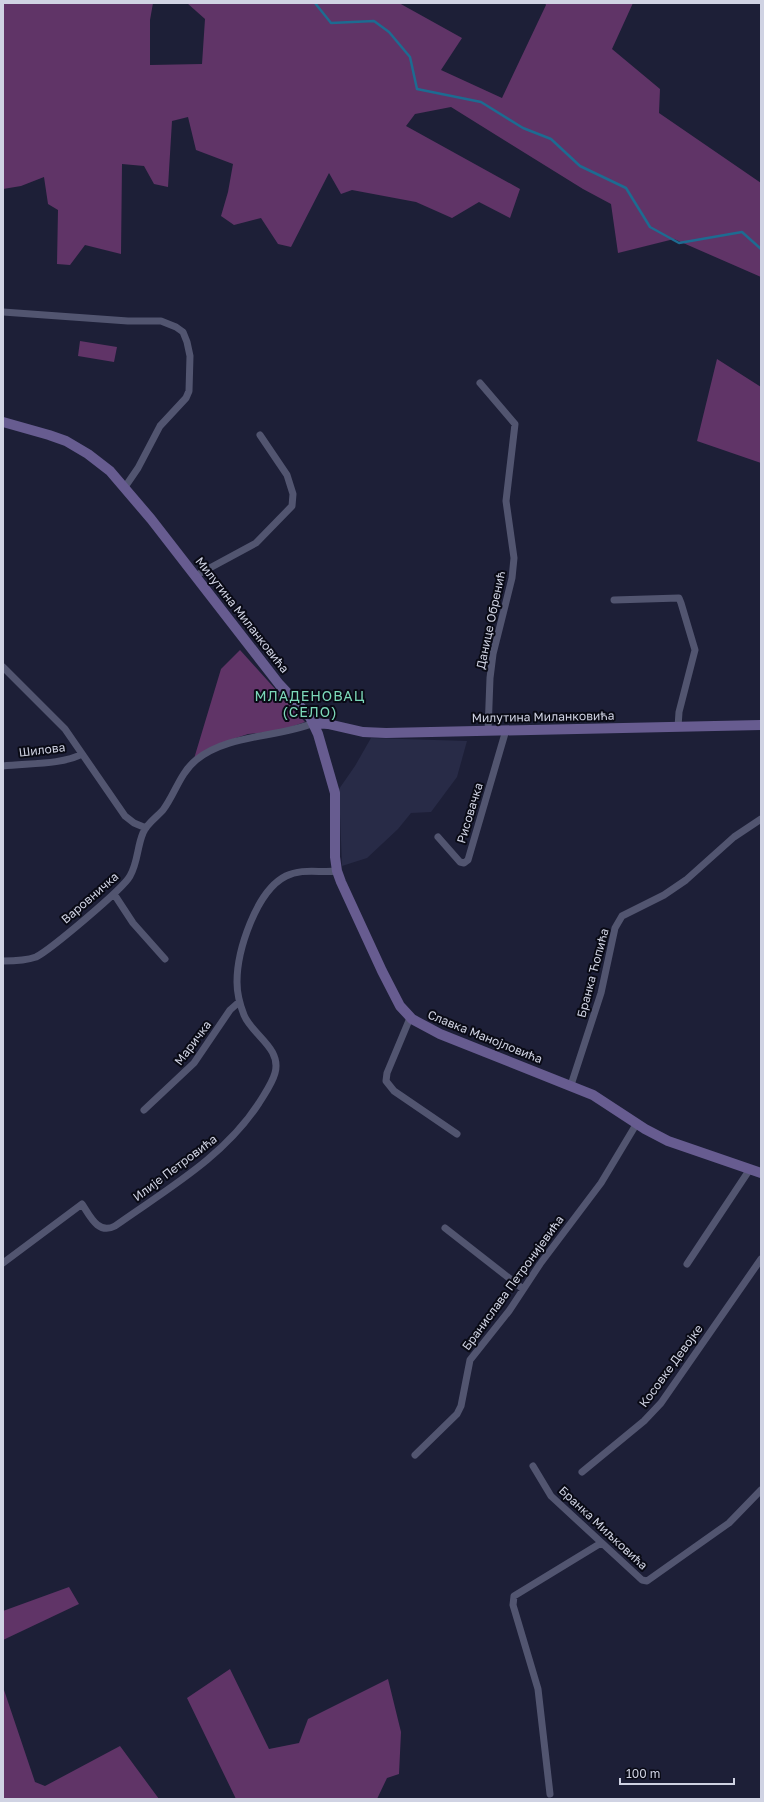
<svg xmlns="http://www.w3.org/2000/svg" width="764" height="1802" font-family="'Golos Text',sans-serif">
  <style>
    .built { fill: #282b47 }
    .green { fill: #603467 }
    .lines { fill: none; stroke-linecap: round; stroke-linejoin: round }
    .stream { stroke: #1d6b91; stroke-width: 2.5 }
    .street { stroke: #525570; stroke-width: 7 }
    .secondary { stroke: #675c90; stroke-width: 10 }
    .labels { text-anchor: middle; stroke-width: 4; stroke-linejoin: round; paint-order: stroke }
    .street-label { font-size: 12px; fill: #d0d3e3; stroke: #090a15 }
    .quarter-label { font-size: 14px; letter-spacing: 1px; fill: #7cd8b9; stroke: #090a15 }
  </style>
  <rect width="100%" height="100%" fill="#1d1f37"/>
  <!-- built -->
  <path class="built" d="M371 738 467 741 457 777 431 812 411 813 398 829 367 858 342 866 339 789 355 766Z"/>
  <!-- green -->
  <path class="green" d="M3 3H153L150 20V65L202 64 205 19 187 3H399L462 38 441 70 502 98 546 5 545 3H633L612 49 660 89 659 113 761 183V277L674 239 618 253 611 204 583 189 451 107 415 114 406 126 520 189 510 218 479 202 452 218 416 202 352 190 341 194 329 173 291 247 278 244 261 218 234 225 221 216 228 192 233 164 196 150 188 117 172 121 168 187 154 184 144 166 122 164 121 254 85 245 70 265 57 264 58 210 48 204 44 177 21 186 3 189Z
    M80 341 117 347 114 362 78 356Z
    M717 359 761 387V463L697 441Z
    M240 650 305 722 279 731 248 734 221 743 193 762 221 669Z
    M69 1587 79 1604 3 1640V1611Z
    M230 1669 269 1749 299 1743 308 1719 388 1679 401 1732 399 1774 387 1778 377 1799H236L187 1698Z
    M3 1687 35 1782 45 1786 120 1746 159 1799H3Z"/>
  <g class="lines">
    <!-- stream -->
    <path class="stream" d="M315 3 331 23 374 21 389 32 410 57 417 89 481 102 523 128 551 139 580 166 626 188 650 227 679 243 742 232 761 249"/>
    <!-- street -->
    <path class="street" d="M3 312 128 321H161L176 327 183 332 187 342 190 356 189 391 186 398 160 426 138 468 125 487
      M480 383 515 424 506 501 514 558 512 578 493 654 490 678 488 731
      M195 576 256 543 292 506 293 494 287 475 260 435
      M614 600 679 598 681 603 695 650 679 712 678 727
      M3 667 65 729 125 816 134 823 146 828
      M3 766C26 763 62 765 82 754
      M438 837 460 862 464 863 468 860 506 730
      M114 894 133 923 165 959
      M3 961C14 961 25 961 36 957 50 950 123 889 130 876 138 862 137 847 143 833 147 823 156 818 163 810 175 794 180 773 196 760 228 734 276 738 314 723
      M410 1018 387 1073 386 1081 394 1091 457 1134
      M571 1085 601 993 615 928 622 916 664 895 686 880 734 837 761 819
      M144 1110 194 1063 230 1010 239 1002
      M445 1228 523 1289
      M3 1263 82 1204C90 1216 98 1235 115 1226 167 1189 224 1157 259 1103 265 1093 272 1084 275 1073 282 1048 252 1035 244 1015 240 1005 237 993 237 982 237 951 256 891 286 876 302 868 320 873 337 871
      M687 1264 750 1169
      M415 1455 457 1414 461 1406 470 1360 509 1311 540 1264 601 1183 637 1123
      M533 1466 551 1496 642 1580 647 1581 729 1523 761 1490
      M582 1472 644 1421 661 1403 761 1259
      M550 1794 538 1689 513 1605 514 1596 601 1543"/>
    <!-- secondary -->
    <path class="secondary" d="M3 422 49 435 66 441 88 454 110 471 151 519 279 684 310 717 318 734 335 793V857L337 871 341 882 382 971 400 1006 412 1019 440 1034 593 1095 645 1129 668 1141 761 1173
      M314 723 328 724 363 732 386 733 761 725"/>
  </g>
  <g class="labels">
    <!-- street labels -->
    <g class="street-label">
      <text transform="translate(242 615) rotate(52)" y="4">Милутина Миланковића</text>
      <text transform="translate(491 620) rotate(-78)" y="4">Данице Обренић</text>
      <text transform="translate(543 717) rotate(-1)" y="4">Милутина Миланковића</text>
      <text transform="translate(42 750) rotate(-7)" y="4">Шилова</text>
      <text transform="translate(470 813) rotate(-73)" y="4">Рисовачка</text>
      <text transform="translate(90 898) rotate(-41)" y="4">Варовничка</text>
      <text transform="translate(593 973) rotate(-75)" y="4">Бранка Ћопића</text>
      <text transform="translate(485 1037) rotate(22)" y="4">Славка Манојловића</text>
      <text transform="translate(193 1043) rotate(-53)" y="4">Маричка</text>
      <text transform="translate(175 1168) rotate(-37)" y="4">Илије Петровића</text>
      <text transform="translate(513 1283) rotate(-54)" y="4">Бранислава Петронијевића</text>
      <text transform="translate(671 1366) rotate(-54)" y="4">Косовке Девојке</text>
      <text transform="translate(603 1528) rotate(43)" y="4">Бранка Миљковића</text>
    </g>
    <!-- quarter labels -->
    <g class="quarter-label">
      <text x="310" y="701">МЛАДЕНОВАЦ<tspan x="310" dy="16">(СЕЛО)</tspan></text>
    </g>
  </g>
  <!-- border -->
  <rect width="764" height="1802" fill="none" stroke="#d0d3e3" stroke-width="8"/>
  <!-- scale -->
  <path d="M620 1778v6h114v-6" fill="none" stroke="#d0d3e3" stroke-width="2"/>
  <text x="626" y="1778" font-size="12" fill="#d0d3e3" stroke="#090a15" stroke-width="3" paint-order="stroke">100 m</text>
</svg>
